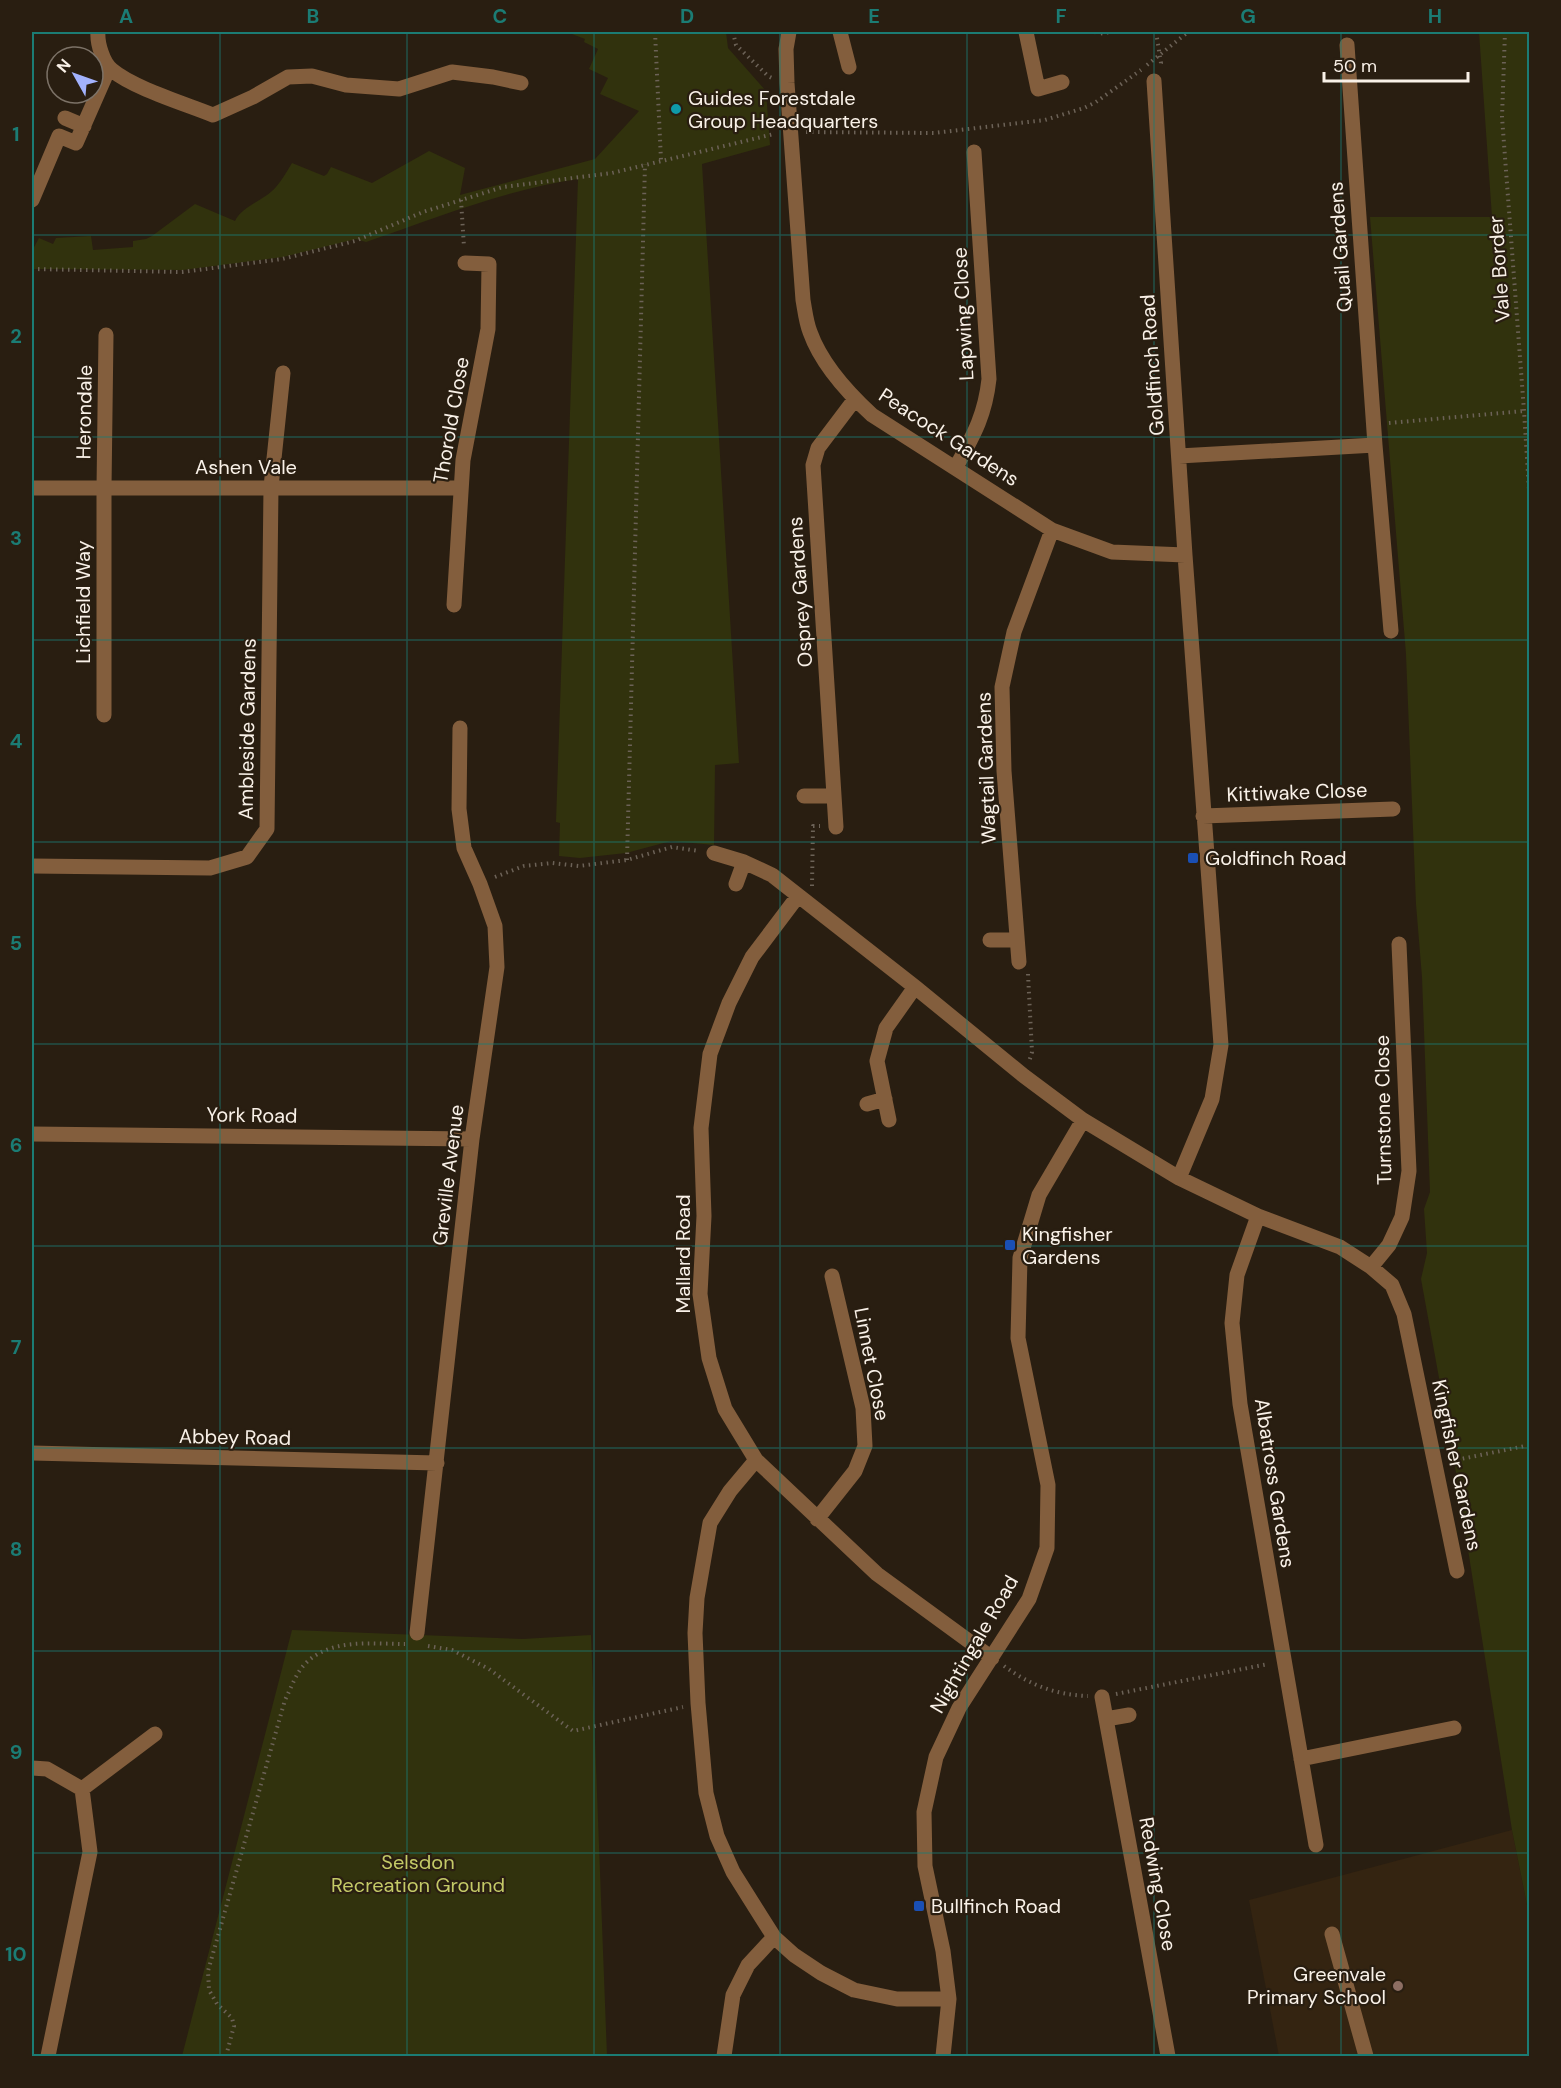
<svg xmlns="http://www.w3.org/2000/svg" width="1561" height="2088" font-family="'DM Sans',sans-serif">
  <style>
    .built { fill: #342411 }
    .green { fill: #31320d }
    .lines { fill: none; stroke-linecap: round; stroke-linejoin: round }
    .path { stroke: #6c6257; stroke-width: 4; stroke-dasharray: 1.5 4.5; stroke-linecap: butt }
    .minor { stroke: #835e3d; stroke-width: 15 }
    .grid { fill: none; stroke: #1b7c74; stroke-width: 1.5; stroke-opacity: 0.55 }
    .culture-dot { fill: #0f9aa8; stroke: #291e11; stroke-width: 2 }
    .transit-dot { fill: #1a4fb4; stroke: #291e11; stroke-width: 2 }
    .education-dot { fill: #8d6e63; stroke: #291e11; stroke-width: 2 }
    .labels { text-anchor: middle; stroke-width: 4.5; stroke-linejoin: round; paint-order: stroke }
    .poi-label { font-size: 20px; fill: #f9f1e8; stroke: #291e11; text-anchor: start }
    .street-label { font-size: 20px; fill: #f9f1e8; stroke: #291e11 }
    .park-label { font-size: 20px; fill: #c4c967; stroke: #291e11 }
    .neatline { fill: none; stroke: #1b7c74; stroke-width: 2 }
    .grid-label { font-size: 20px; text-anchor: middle; font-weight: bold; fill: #1b7c74 }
  </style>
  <rect width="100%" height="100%" fill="#291e11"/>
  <!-- built -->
  <path class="built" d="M1512 1830 1529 1915V2056H1279L1249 1900Z"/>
  <!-- green -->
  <path class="green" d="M573 32H726L728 48 766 91 770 145 702 164 739 763 715 765 714 845 671 841 626 853 580 858 559 856 560 823 556 822 578 179C504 190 436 218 366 242L356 239 283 257 183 270 32 269V251L39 238 53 244 56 238 91 236 93 250 133 247V241L146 239 152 236 195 204 235 221C243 205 264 201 276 187 282 180 287 171 292 163L324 176 327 174 331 167 372 183 429 151 465 168 460 195 595 159 639 111 600 94 608 78 589 69 598 49 584 42 585 39 572 34Z
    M1479 32H1530L1529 1915 1512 1830 1454 1460 1421 1279 1427 1253 1424 1209 1430 1192 1422 977 1416 904 1406 654 1370 217H1492Z
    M292 1630 523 1639 591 1635 607 2056H182Z"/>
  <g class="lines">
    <!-- path -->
    <path class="path" d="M655 32 661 160
      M733 32 736 45 768 76 772 78
      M1096 32 1097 34 1111 32
      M1156 32 1161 63 1159 67
      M1505 32 1502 117 1524 411 1530 505
      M1147 65 1188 32
      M806 132 934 133 1045 120 1084 108 1096 102 1141 70
      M461 200 464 247
      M32 269 182 272 282 259 355 241 423 212 503 187 612 173 774 134
      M1389 423 1524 411
      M627 860 645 164
      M495 877 524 866 552 863 579 866 627 860 672 847 699 851
      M812 886 813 826H820
      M1028 974 1032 1052 1029 1062
      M1451 1461 1530 1445
      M428 1646 452 1650 489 1669 573 1731 683 1707
      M1004 1666C1030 1685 1056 1695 1088 1696
      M1116 1694 1268 1664
      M226 2056 234 2026 232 2018 217 2004 209 1990 208 1971 285 1700C290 1690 294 1679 300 1670 324 1637 369 1644 405 1644"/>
    <!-- minor -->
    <path class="minor" d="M98 32C97 43 103 63 112 70 133 88 186 104 213 115L253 97 288 77 312 76 346 85 399 89 452 72 493 77 521 83
      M789 32 786 49 787 83 803 300C805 311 806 322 810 332 821 363 848 393 872 415L1052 530 1112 552 1185 555
      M840 32 849 67
      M1026 32 1038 89 1062 82
      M1347 45 1375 445 1391 631
      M1154 81 1185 555 1221 1045 1212 1099 1179 1178
      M65 118 84 126
      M32 200 59 136 76 143 109 68
      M1179 456 1375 445
      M956 467C973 436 985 416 989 379L974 152
      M32 488H460
      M454 605 463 460 488 329 489 264 465 263
      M104 715V488L106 335
      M804 796H834
      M1203 816 1393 809
      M836 827 813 465 818 448 855 399
      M714 853 744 862 772 875 915 987 1024 1076 1083 1120 1179 1178 1258 1216 1340 1247 1371 1267 1392 1285 1404 1314 1457 1571
      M32 866 210 868 247 857 267 829 271 487 283 373
      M736 884 744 862
      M798 896 752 957 729 1003 710 1054 701 1128 704 1216 700 1294 709 1358 725 1409 756 1460 877 1574 992 1658
      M990 940H1017
      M1019 962 1004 771 1002 687 1014 632 1052 530
      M867 1104 885 1099
      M889 1120 877 1061 886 1028 915 987
      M32 1134 472 1139
      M1258 1216 1237 1275 1232 1323 1240 1404 1316 1845
      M1371 1267 1389 1245 1402 1217 1409 1171 1399 944
      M32 1453 437 1463
      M756 1460 730 1491 710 1523 697 1598 695 1633 698 1703 706 1793 717 1836 733 1872 760 1915 774 1937 794 1955 821 1973 854 1990 897 1999H949
      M817 1519 855 1471 865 1446 863 1408 832 1276
      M417 1633 472 1139 497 967 495 926 480 884 464 848 459 809 460 728
      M1102 1697 1168 2056
      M1106 1719 1129 1715
      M1301 1759 1454 1728
      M32 1768 47 1769 82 1789 90 1852 48 2056
      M82 1789 155 1734
      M1332 1934 1366 2056
      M724 2056 733 1995 748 1965 774 1937
      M943 2056 949 1999 943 1951 925 1866 924 1812 936 1757 959 1708 1029 1599 1047 1548 1048 1485 1018 1338 1020 1258 1039 1195 1083 1120"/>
  </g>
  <!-- grid -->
  <path class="grid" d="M220 32V2056M407 32V2056M594 32V2056M780 32V2056M967 32V2056M1154 32V2056M1341 32V2056M32 235H1530M32 437H1530M32 640H1530M32 842H1530M32 1044H1530M32 1246H1530M32 1448H1530M32 1651H1530M32 1853H1530"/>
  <!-- markers -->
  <circle class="culture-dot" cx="676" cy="109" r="6"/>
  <g class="transit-dot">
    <rect x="1187" y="852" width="12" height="12" rx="3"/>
    <rect x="1004" y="1239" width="12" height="12" rx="3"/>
    <rect x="913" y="1900" width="12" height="12" rx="3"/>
  </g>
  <circle class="education-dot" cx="1398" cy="1986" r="6"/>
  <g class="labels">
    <!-- poi labels -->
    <g class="poi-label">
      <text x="688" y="105">Guides Forestdale<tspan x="688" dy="23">Group Headquarters</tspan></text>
      <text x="1205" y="865">Goldfinch Road</text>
      <text x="1022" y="1241">Kingfisher<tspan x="1022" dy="23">Gardens</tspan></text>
      <text x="931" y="1913">Bullfinch Road</text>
      <text x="1386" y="1981" text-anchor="end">Greenvale<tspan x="1386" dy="23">Primary School</tspan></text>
    </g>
    <!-- street labels -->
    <g class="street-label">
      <text transform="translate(1340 247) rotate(-94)" y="7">Quail Gardens</text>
      <text transform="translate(1499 269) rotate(-94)" y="7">Vale Border</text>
      <text transform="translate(963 314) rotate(-93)" y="7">Lapwing Close</text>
      <text transform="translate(1152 365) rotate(-94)" y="7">Goldfinch Road</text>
      <text transform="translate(84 412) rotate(-89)" y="7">Herondale</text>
      <text transform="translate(451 420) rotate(-80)" y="7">Thorold Close</text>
      <text transform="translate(949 437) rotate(33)" y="7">Peacock Gardens</text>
      <text x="246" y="474">Ashen Vale</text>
      <text transform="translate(800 592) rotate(-94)" y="7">Osprey Gardens</text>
      <text transform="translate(83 602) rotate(-90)" y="7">Lichfield Way</text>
      <text transform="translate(247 729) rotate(-89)" y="7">Ambleside Gardens</text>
      <text transform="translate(986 768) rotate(-92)" y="7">Wagtail Gardens</text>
      <text transform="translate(1297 792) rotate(-2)" y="7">Kittiwake Close</text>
      <text transform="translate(1383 1110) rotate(-91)" y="7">Turnstone Close</text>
      <text transform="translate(252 1115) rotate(1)" y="7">York Road</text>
      <text transform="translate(448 1175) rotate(-83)" y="7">Greville Avenue</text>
      <text transform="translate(683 1254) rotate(-90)" y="7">Mallard Road</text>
      <text transform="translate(872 1364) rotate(79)" y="7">Linnet Close</text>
      <text transform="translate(235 1437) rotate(1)" y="7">Abbey Road</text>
      <text transform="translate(1457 1465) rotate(78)" y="7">Kingfisher Gardens</text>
      <text transform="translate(1275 1483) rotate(81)" y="7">Albatross Gardens</text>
      <text transform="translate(974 1644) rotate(-60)" y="7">Nightingale Road</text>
      <text transform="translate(1158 1884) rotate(80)" y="7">Redwing Close</text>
    </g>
    <!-- park labels -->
    <g class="park-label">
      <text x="418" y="1869">Selsdon<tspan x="418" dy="23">Recreation Ground</tspan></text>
    </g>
  </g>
  <!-- border -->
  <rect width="1561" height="2088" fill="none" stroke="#291e11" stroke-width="66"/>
  <!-- north arrow -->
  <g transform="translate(75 75) rotate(310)"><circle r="28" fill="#291e11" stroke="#7c7267" stroke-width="1.5"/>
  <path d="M0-4.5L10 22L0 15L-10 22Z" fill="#a2b2fd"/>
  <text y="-9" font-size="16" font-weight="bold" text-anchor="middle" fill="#f9f1e8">N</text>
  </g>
  <!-- scale -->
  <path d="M1324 72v9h144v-9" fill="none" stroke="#f9f1e8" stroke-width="3"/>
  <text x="1333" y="72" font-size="18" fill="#f9f1e8" stroke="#291e11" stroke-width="4.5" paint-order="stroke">50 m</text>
  <rect x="33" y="33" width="1495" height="2022" class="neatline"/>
  <g class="grid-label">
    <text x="126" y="23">A</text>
    <text x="313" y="23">B</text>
    <text x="500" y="23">C</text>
    <text x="687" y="23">D</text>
    <text x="874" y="23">E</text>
    <text x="1061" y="23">F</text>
    <text x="1248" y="23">G</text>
    <text x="1435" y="23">H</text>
    <text x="16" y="141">1</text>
    <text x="16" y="343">2</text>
    <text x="16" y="545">3</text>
    <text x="16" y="748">4</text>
    <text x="16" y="950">5</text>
    <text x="16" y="1152">6</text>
    <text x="16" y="1354">7</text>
    <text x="16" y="1556">8</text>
    <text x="16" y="1759">9</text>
    <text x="16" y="1961">10</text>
  </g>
</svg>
